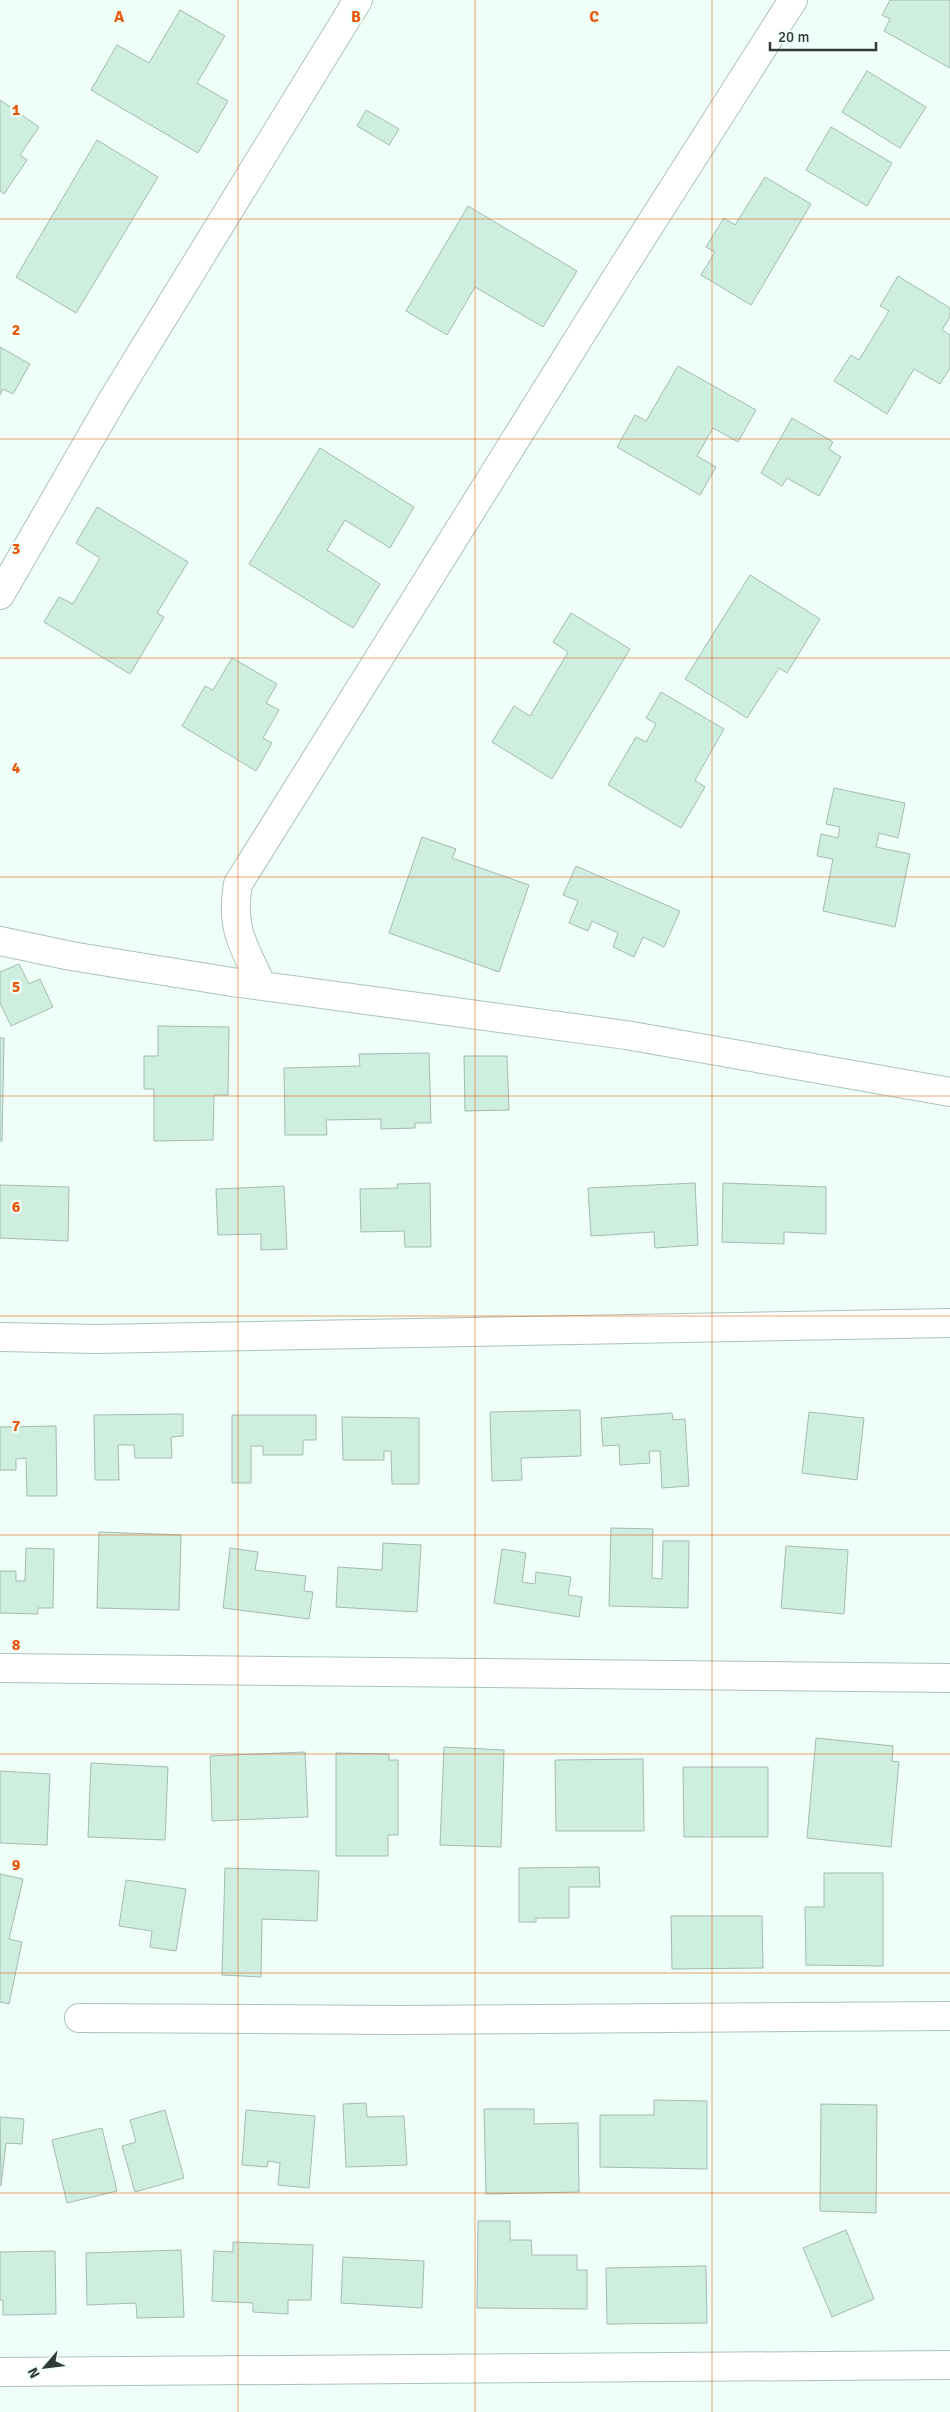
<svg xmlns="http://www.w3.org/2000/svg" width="950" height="2412" font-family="Signika,sans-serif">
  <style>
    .building { fill: #ceefe0; stroke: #a3bbb1 }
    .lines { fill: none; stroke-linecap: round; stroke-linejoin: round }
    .minor-casing { stroke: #abc3b8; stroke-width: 30 }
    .minor { stroke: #fff; stroke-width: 28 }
    .grid { fill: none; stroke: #e8590c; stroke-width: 1; stroke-opacity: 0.55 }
    .grid-label { font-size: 16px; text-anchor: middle; font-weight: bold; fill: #e8590c; stroke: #effef7; stroke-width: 5; stroke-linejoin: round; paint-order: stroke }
  </style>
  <rect width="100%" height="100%" fill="#effef7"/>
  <!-- building -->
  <path class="building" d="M890 0H950V68L884 31 890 19 882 15Z
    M180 10 225 36 197 83 228 101 198 153 91 90 117 45 149 63Z
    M867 71 926 107 900 148 842 112Z
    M0 100 39 127 20 155 27 160 4 194 0 191Z
    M366 110 399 129 389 145 357 126Z
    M831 127 892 163 867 206 806 170Z
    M97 140 158 177 76 313 16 277Z
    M765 177 811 204 751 305 701 275 715 252 706 247 724 218 735 225Z
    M468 206 577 271 543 327 475 287 447 335 406 311Z
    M898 276 950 308V317L942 330 950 335V368L940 384 914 369 887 414 834 381 851 355 859 360 889 311 880 306Z
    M0 347 30 364 13 394 3 389 0 395Z
    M678 366 756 410 738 442 713 428 697 456 716 467 700 495 617 447 635 415 646 421Z
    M792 418 833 442 829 449 841 457 819 496 787 478 782 486 761 473Z
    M320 448 414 507 390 548 345 520 327 550 380 584 353 628 249 564Z
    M97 507 188 562 157 613 164 617 130 674 44 622 59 597 73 604 100 558 76 543Z
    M750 575 820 619 787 673 779 668 747 718 685 679Z
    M571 613 630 649 552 779 492 742 514 706 530 716 568 652 553 642Z
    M232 658 277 684 266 703 279 710 263 738 272 743 256 771 182 726 205 686 213 690Z
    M661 692 724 729 695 780 705 787 681 828 608 785 636 737 646 742 656 724 646 718Z
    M834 788 905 803 898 838 879 833 876 847 910 854 895 927 823 911 833 859 817 856 821 834 838 838 840 827 826 824Z
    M422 837 456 849 452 858 529 885 499 972 389 933Z
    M576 866 680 911 664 947 643 937 634 957 613 947 618 933 592 921 588 931 569 923 578 901 563 895Z
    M19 964 29 984 40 979 53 1007 11 1026 0 1003V972Z
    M158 1026 229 1027 228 1095H214L213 1140 154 1141V1089H144V1056H158Z
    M0 1038H4L2 1141H0Z
    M429 1053 431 1123H415V1128L381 1129V1119L326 1120 327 1135H285L284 1068 360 1066 359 1054Z
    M464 1056H507L509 1110 465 1111Z
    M430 1183 431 1247H405L404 1231 361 1232 360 1189 398 1188 397 1184Z
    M695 1183 698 1245 655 1248 654 1232 591 1236 588 1188Z
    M723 1183 826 1187V1234L784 1232V1244L722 1242Z
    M0 1185 69 1187 68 1241 0 1238Z
    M284 1186 287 1249 261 1250V1234L218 1235 216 1189Z
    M580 1410 581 1456 521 1458 522 1480 492 1481 490 1412Z
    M809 1412 864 1418 857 1480 802 1473Z
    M672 1413 673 1420 685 1419 689 1486 662 1488 660 1451H649L650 1463 620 1465 619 1445 603 1446 601 1418Z
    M183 1414V1436L171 1437 172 1458H135L134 1445H118L119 1480H95L94 1415Z
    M232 1415H316V1440H303V1455H263V1446H251V1483H232Z
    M342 1417 419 1418V1484H392L391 1451H384V1460H343Z
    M56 1426 57 1496H27L26 1458 16 1459V1470H0V1427Z
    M611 1528 653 1529 652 1578 662 1579 663 1541H689L688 1608 609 1606Z
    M99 1532 181 1535 179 1610 97 1608Z
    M383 1543 421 1545 417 1612 336 1607 338 1567 382 1570Z
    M786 1546 848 1550 844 1614 781 1608Z
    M26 1548 54 1549 53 1608H38V1614L0 1613V1571H16V1581H25Z
    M230 1548 258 1552 255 1570 306 1576 304 1591 313 1592 309 1619 223 1608Z
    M502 1549 526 1553 522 1582 535 1584 536 1572 571 1577 568 1595 582 1597 579 1617 494 1603Z
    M816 1738 893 1746 892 1761 899 1762 891 1847 807 1838Z
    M444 1747 504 1750 501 1847 440 1845Z
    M305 1752 308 1817 212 1821 210 1756Z
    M336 1753 389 1754V1760H398V1835H388V1856H336Z
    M643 1759 644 1831H556L555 1760Z
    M91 1763 168 1767 165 1840 88 1837Z
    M683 1767H768V1837H684Z
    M0 1771 50 1774 47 1845 0 1843Z
    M599 1867 600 1887H569V1918H536V1922H519V1868Z
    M225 1868 319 1871 317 1921 262 1919 261 1977 222 1975Z
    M824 1873H883V1966L806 1965 805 1907H824Z
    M0 1874 23 1879 9 1939 22 1942 9 2004 0 2002Z
    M126 1880 186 1889 176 1951 150 1947 152 1931 119 1926Z
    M671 1916H762L763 1968 672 1969Z
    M654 2100 707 2101V2169L600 2167V2115H654Z
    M366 2103 367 2117 404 2116 407 2165 346 2167 343 2104Z
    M821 2104 877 2105 876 2213 820 2211Z
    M484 2109H534V2124L578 2123 579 2192 486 2194Z
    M165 2110 184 2178 135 2192 122 2146 136 2142 130 2120Z
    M246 2110 315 2116 309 2188 278 2185 280 2163 268 2161 267 2167 242 2165Z
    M0 2117 24 2119 22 2144 6 2143 1 2186Z
    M102 2128 117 2191 67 2203 52 2140Z
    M478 2221H510V2240H531L532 2255H577V2270H587V2309L477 2308Z
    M846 2230 874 2299 832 2317 803 2248Z
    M233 2242 313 2245 311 2300H288V2314L253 2312V2303L212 2301 214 2251 233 2252Z
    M181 2250 184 2317 137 2318 136 2303 87 2305 86 2253Z
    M55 2251 56 2314 3 2315V2300H0V2252Z
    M343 2257 424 2261 422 2308 341 2303Z
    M706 2266 707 2323 607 2324 606 2268Z"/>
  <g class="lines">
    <!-- minor casing -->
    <g class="minor-casing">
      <path id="minor" d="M0 595 113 399 358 0
        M0 941 71 956 232 982 626 1035 950 1092
        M262 986C244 946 230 929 238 884L620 272 793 0
        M0 1337 96 1339 950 1323
        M0 1668 950 1678
        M79 2018 397 2020 950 2016
        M0 2372 950 2365"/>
    </g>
    <!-- minor -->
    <use href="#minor" class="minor"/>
  </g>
  <!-- grid -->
  <path class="grid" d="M238 0V2412M475 0V2412M712 0V2412M0 219H950M0 439H950M0 658H950M0 877H950M0 1096H950M0 1316H950M0 1535H950M0 1754H950M0 1973H950M0 2193H950"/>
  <g class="grid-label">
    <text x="119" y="22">A</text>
    <text x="356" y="22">B</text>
    <text x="594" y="22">C</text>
    <text x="16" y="115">1</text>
    <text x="16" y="335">2</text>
    <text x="16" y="554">3</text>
    <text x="16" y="773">4</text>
    <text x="16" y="992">5</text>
    <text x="16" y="1212">6</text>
    <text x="16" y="1431">7</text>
    <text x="16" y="1650">8</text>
    <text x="16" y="1870">9</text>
  </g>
  <!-- north arrow -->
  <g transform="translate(45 2367) rotate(242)" stroke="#effef7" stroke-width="4" paint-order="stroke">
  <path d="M0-4L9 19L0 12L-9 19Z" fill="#313b37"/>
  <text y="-8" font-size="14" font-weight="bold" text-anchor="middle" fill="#313b37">N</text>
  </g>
  <!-- scale -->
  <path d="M770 42v8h106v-8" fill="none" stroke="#313b37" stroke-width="2.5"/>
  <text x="778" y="42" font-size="15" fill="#313b37" stroke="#effef7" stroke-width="4" paint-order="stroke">20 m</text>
</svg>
